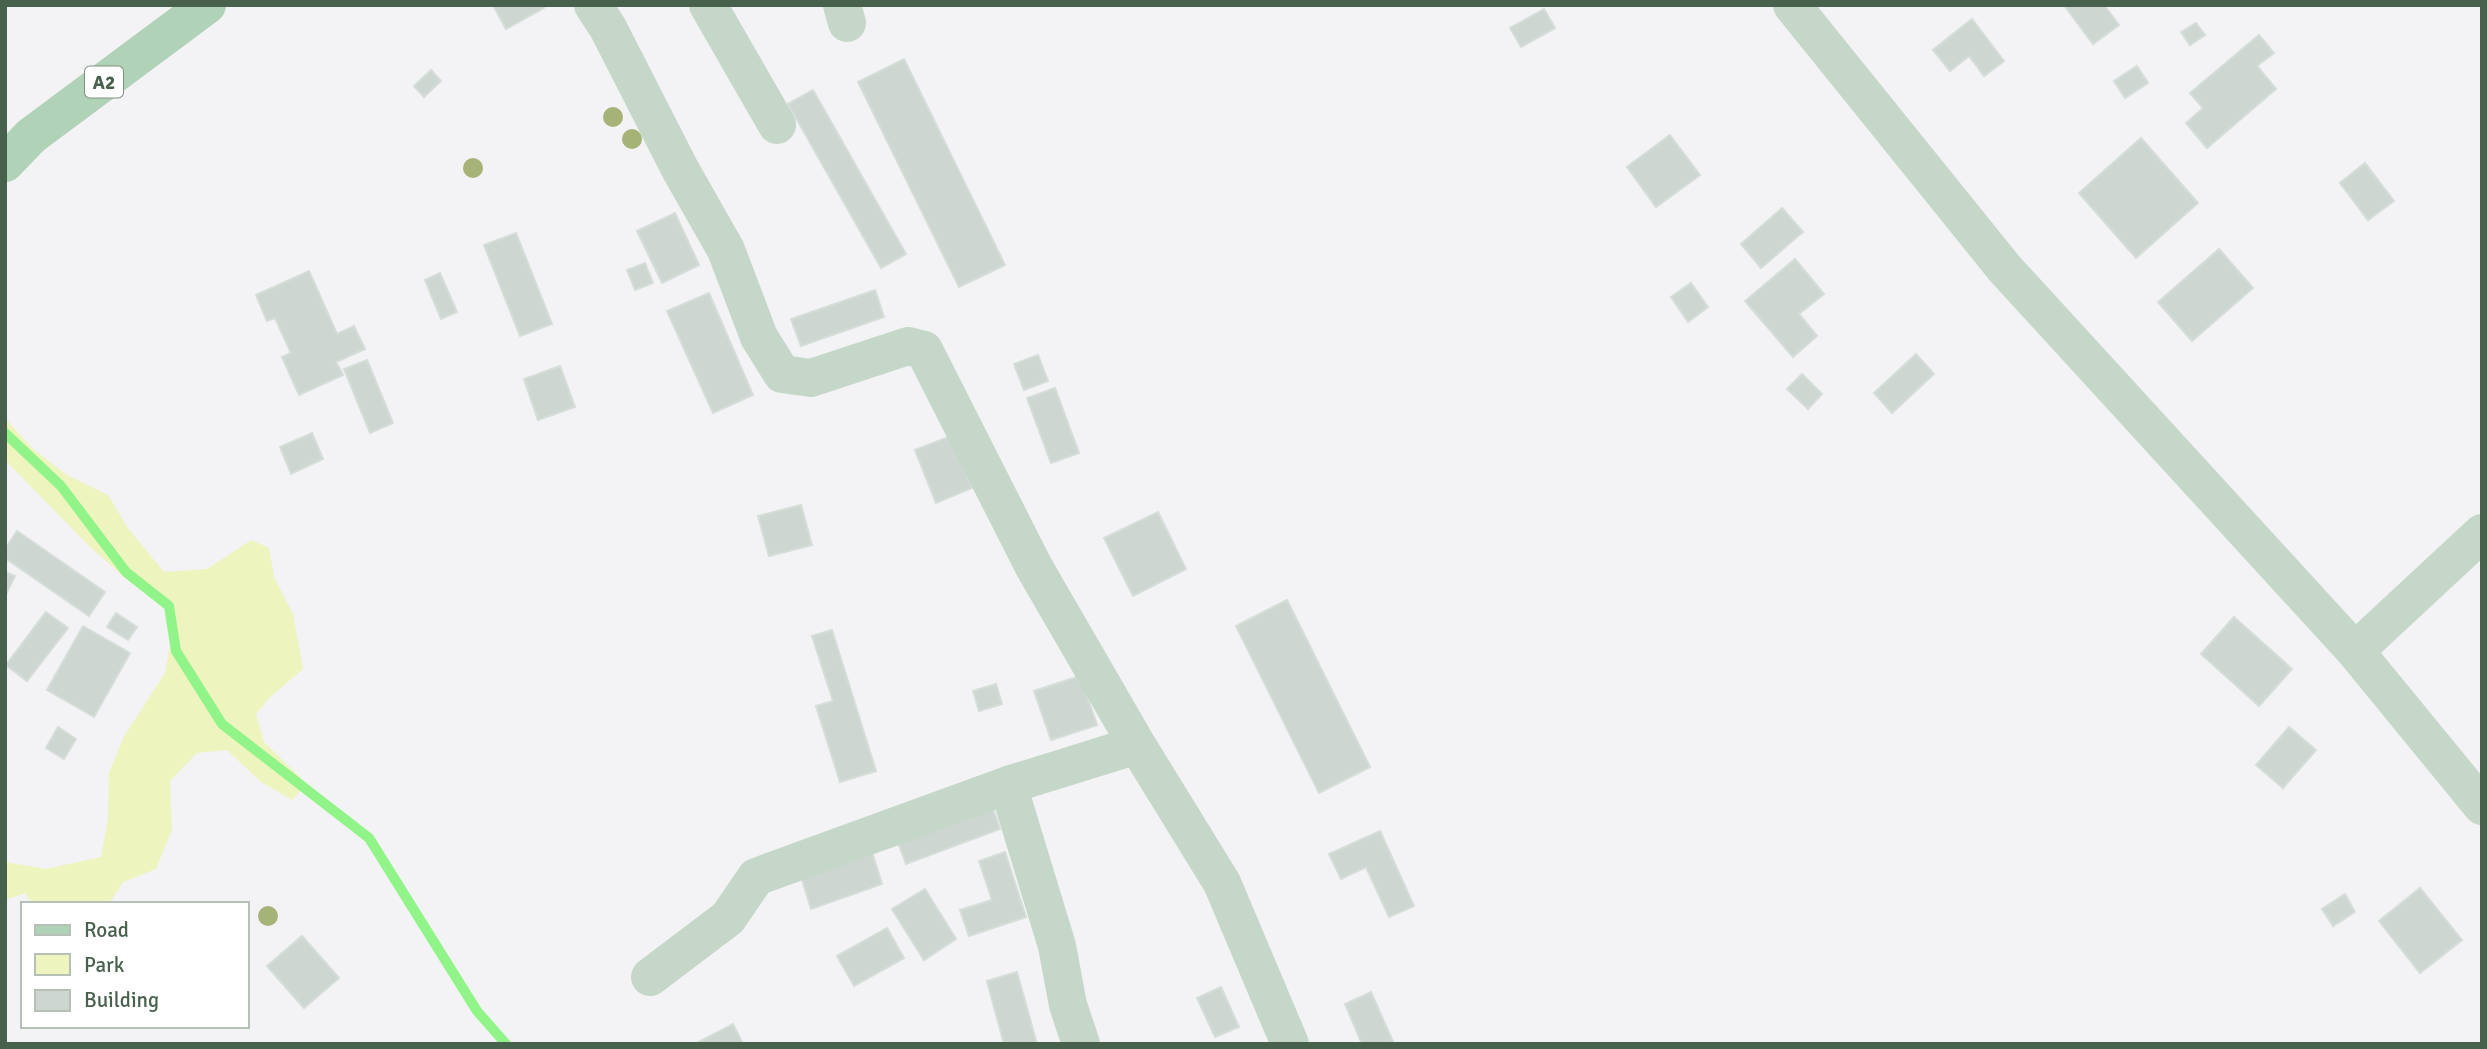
<svg xmlns="http://www.w3.org/2000/svg" width="2487" height="1049" font-family="Signika,sans-serif">
  <style>
    .green { fill: #eef4be }
    .lines { fill: none; stroke-linecap: round; stroke-linejoin: round }
    .stream { stroke: #91f488; stroke-width: 10 }
    .building { fill: #cdd6d1; stroke: #d5ddd9; stroke-width: 2 }
    .minor { stroke: #c5d7c8; stroke-width: 38 }
    .major { stroke: #b0d2b7; stroke-width: 38 }
    .tree { fill: #a6b377 }
    .labels { text-anchor: middle; stroke-width: 7; stroke-linejoin: round; paint-order: stroke }
    .shield { fill: #fff; stroke: #7f9082; stroke-width: 2 }
    .shield-label { font-size: 19px; font-weight: bold; fill: #48614c }
  </style>
  <rect width="100%" height="100%" fill="#f3f2f4"/>
  <!-- green -->
  <path class="green" d="M5 418 33 449 67 475 108 495 127 527 164 572 207 569 251 540 269 548 274 577 293 614 303 669 270 697 256 714 264 742 307 784 292 800 261 782 227 750 197 753 170 781 172 830 156 869 123 882 109 904H32L25 893 5 900V862L46 869 101 857 108 818 109 773 124 736 165 673 170 645 171 613 126 579 88 545 5 460Z"/>
  <g class="lines">
    <!-- stream -->
    <path class="stream" d="M5 433 61 486 126 572 169 606 176 651 222 724 369 838 477 1011 506 1044"/>
  </g>
  <!-- building -->
  <path class="building" d="M493 5H542L544 8 506 29Z
    M2064 5H2104L2119 25 2093 44Z
    M1544 9 1555 28 1521 47 1510 28Z
    M1972 19 2004 61 1984 76 1969 56 1950 71 1933 50Z
    M2196 23 2205 35 2190 45 2181 32Z
    M2259 35 2274 53 2257 66 2276 89 2207 148 2186 123 2203 108 2190 93Z
    M904 59 1005 265 959 287 858 82Z
    M2137 66 2148 83 2125 98 2114 81Z
    M431 70 441 81 424 97 414 86Z
    M813 90 906 254 881 268 788 104Z
    M1670 135 1700 175 1656 207 1627 167Z
    M2141 138 2198 203 2136 258 2079 193Z
    M2365 163 2394 201 2368 220 2340 183Z
    M1782 208 1803 232 1761 268 1741 244Z
    M675 213 699 265 662 283 637 231Z
    M516 233 552 324 520 336 484 245Z
    M2219 249 2253 288 2192 341 2158 302Z
    M1795 259 1824 294 1799 314 1817 336 1793 357 1745 301Z
    M645 263 653 283 635 290 627 270Z
    M309 271 337 334 354 326 365 349 336 362 343 375 299 395 282 357 291 353 275 318 267 321 256 295Z
    M440 273 457 312 441 319 425 280Z
    M1691 283 1708 307 1688 322 1671 297Z
    M875 290 884 317 801 346 791 319Z
    M709 293 753 395 713 413 667 311Z
    M1916 354 1934 374 1892 413 1874 393Z
    M1038 355 1048 381 1024 390 1014 364Z
    M367 360 393 423 370 433 344 369Z
    M560 366 575 407 538 420 524 379Z
    M1802 374 1822 394 1808 409 1787 389Z
    M1055 388 1079 453 1051 463 1027 398Z
    M312 433 323 459 291 474 280 447Z
    M951 436 972 488 936 503 915 450Z
    M801 505 812 545 769 556 758 516Z
    M1158 512 1186 569 1133 596 1104 538Z
    M17 531 105 592 89 616 5 558V549Z
    M5 572 15 576 5 596Z
    M1287 600 1370 767 1319 793 1236 626Z
    M46 612 68 628 27 681 6 665Z
    M116 613 137 627 128 640 107 627Z
    M2234 617 2292 669 2259 706 2201 654Z
    M83 626 130 653 94 717 47 690Z
    M832 630 876 771 840 782 816 706 833 701 812 636Z
    M1080 676 1097 725 1051 740 1034 691Z
    M996 684 1002 704 979 711 973 691Z
    M58 727 76 739 64 759 46 748Z
    M2289 727 2316 750 2283 788 2256 765Z
    M991 803 1000 829 906 864 896 837Z
    M1380 831 1414 906 1389 917 1366 867 1341 879 1329 854Z
    M871 849 882 884 811 909 800 873Z
    M1005 852 1026 917 969 936 960 910 992 900 979 861Z
    M2420 888 2462 940 2420 973 2379 921Z
    M925 889 956 939 924 960 892 909Z
    M2345 894 2355 912 2333 926 2322 909Z
    M887 928 904 958 854 986 837 956Z
    M302 936 339 978 304 1008 267 966Z
    M1017 972 1037 1044H1004L987 981Z
    M1221 987 1239 1027 1215 1037 1197 998Z
    M1371 992 1394 1044H1362L1345 1004Z
    M733 1024 743 1044H695Z"/>
  <g class="lines">
    <!-- minor -->
    <path class="minor" d="M593 5 608 28 680 169 726 250 759 337 782 374 811 378 908 346 924 350 1034 567 1137 745 1222 883 1290 1044
      M708 5 777 125
      M842 5 847 23
      M1792 5 2005 269 2355 651 2482 806
      M2355 651 2482 533
      M1008 785 1057 946 1068 1005 1081 1044
      M650 977 728 918 756 877 1008 785 1137 745"/>
    <!-- major -->
    <path class="major" d="M5 163 31 136 207 5"/>
  </g>
  <!-- trees -->
  <g class="tree">
    <circle cx="613" cy="117" r="10"/>
    <circle cx="632" cy="139" r="10"/>
    <circle cx="473" cy="168" r="10"/>
    <circle cx="268" cy="916" r="10"/>
  </g>
  <g class="labels">
    <!-- shield labels -->
    <rect class="shield" x="85" y="66.5" width="38" height="31" rx="5"/>
    <g class="shield-label">
      <text x="104" y="89">A2</text>
    </g>
  </g>
  <!-- border -->
  <rect width="2487" height="1049" fill="none" stroke="#48614c" stroke-width="14"/>
  <!-- legend -->
  <rect x="21" y="902" width="228" height="126" fill="#ffffff" stroke="#b6c0b7" stroke-width="2"/>
  <rect x="35" y="925" width="35" height="10" fill="#b0d2b7" stroke="#b6c0b7" stroke-width="2"/>
  <text x="84" y="937" font-size="21" fill="#48614c">Road</text>
  <rect x="35" y="954" width="35" height="21" fill="#eef4be" stroke="#b6c0b7" stroke-width="2"/>
  <text x="84" y="972" font-size="21" fill="#48614c">Park</text>
  <rect x="35" y="990" width="35" height="21" fill="#cdd6d1" stroke="#b6c0b7" stroke-width="2"/>
  <text x="84" y="1007" font-size="21" fill="#48614c">Building</text>
</svg>
